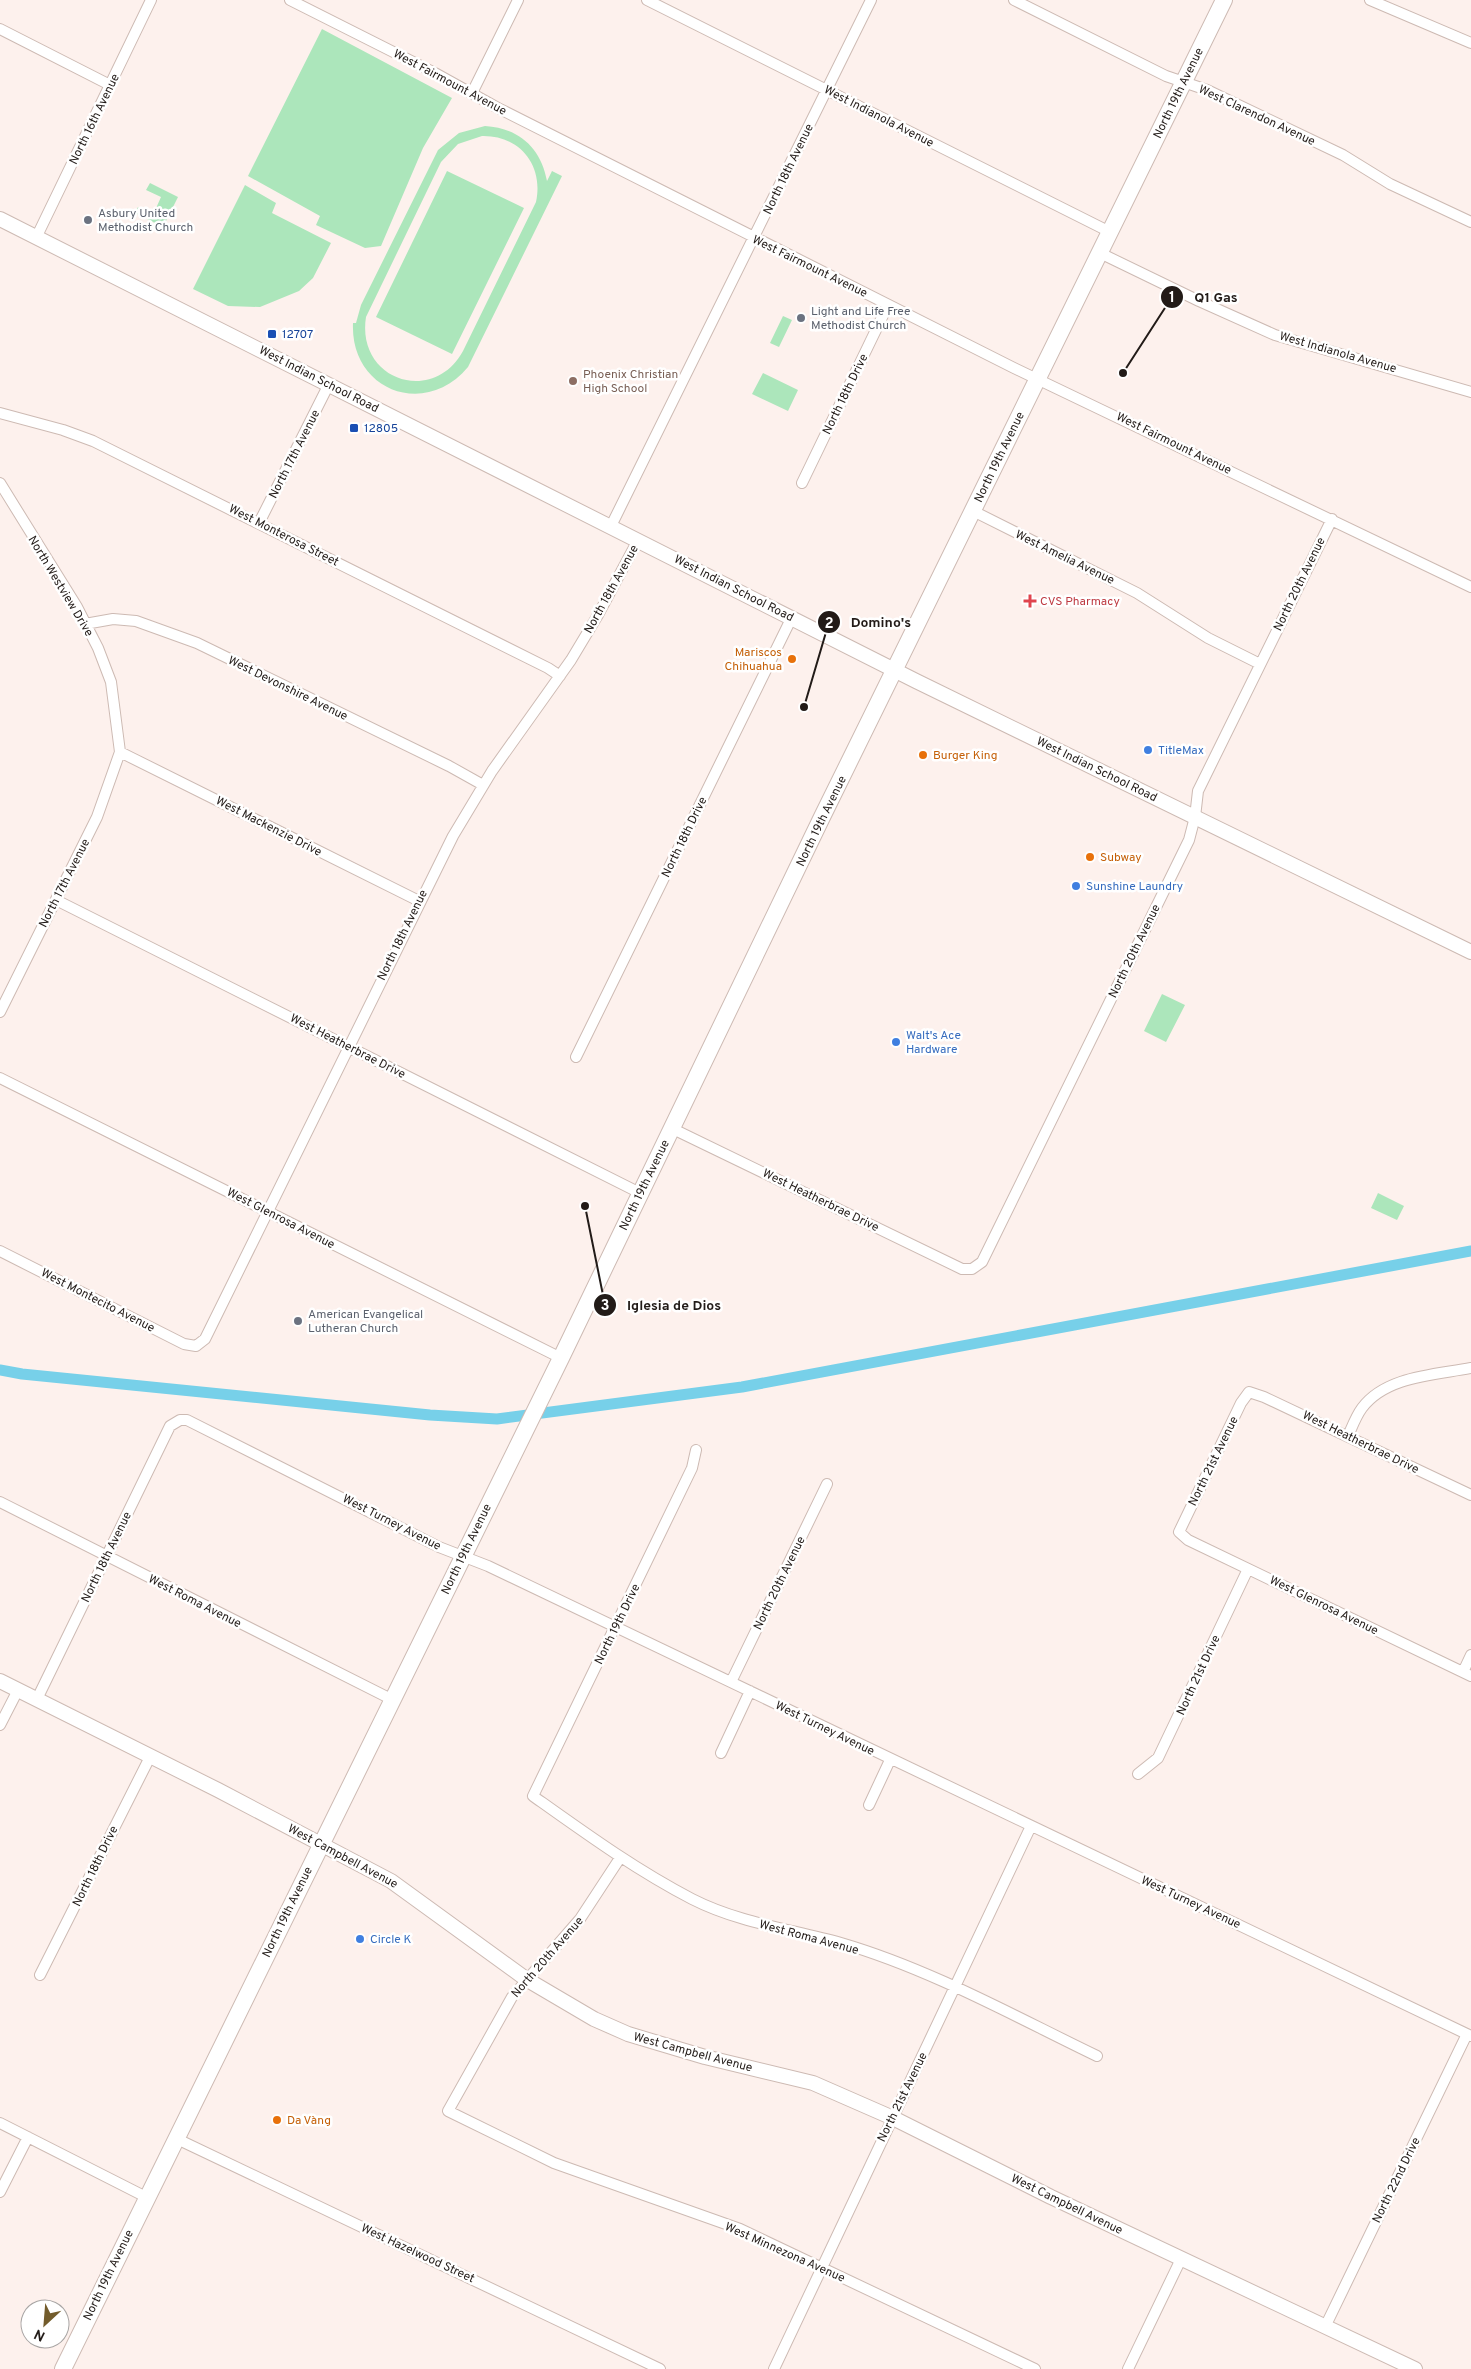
<svg xmlns="http://www.w3.org/2000/svg" width="1471" height="2369" font-family="Overpass,sans-serif">
  <style>
    .green { fill: #ace6bb; fill-rule: evenodd }
    .lines { fill: none; stroke-linecap: round; stroke-linejoin: round }
    .canal { stroke: #77d0e9; stroke-width: 11 }
    .street-casing { stroke: #cdbab3; stroke-width: 12 }
    .secondary-casing { stroke: #cdbab3; stroke-width: 16 }
    .primary-casing { stroke: #cdbab3; stroke-width: 18 }
    .street { stroke: #fff; stroke-width: 10 }
    .secondary { stroke: #fff; stroke-width: 14 }
    .primary { stroke: #fff; stroke-width: 16 }
    .worship-dot { fill: #6b7280; stroke: #fff; stroke-width: 2 }
    .transit-dot { fill: #1a4fb4; stroke: #fff; stroke-width: 2 }
    .education-dot { fill: #8d6e63; stroke: #fff; stroke-width: 2 }
    .health-dot { fill: #e0444e; stroke: #fff; stroke-width: 2 }
    .food-dot { fill: #e8710a; stroke: #fff; stroke-width: 2 }
    .shop-dot { fill: #3f7fe0; stroke: #fff; stroke-width: 2 }
    .labels { text-anchor: middle; stroke-width: 5; stroke-linejoin: round; paint-order: stroke }
    .street-label { font-size: 12px; fill: #221b18; stroke: #fff }
    .worship-label { font-size: 12px; fill: #5b616d; stroke: #fff; text-anchor: start }
    .transit-label { font-size: 12px; fill: #164399; stroke: #fff; text-anchor: start }
    .education-label { font-size: 12px; fill: #785e54; stroke: #fff; text-anchor: start }
    .health-label { font-size: 12px; fill: #be3a42; stroke: #fff; text-anchor: start }
    .food-label { font-size: 12px; fill: #c56008; stroke: #fff; text-anchor: start }
    .shop-label { font-size: 12px; fill: #366cbe; stroke: #fff; text-anchor: start }
    .leader { fill: none; stroke: #221b18; stroke-width: 2 }
    .callout-dot { fill: #221b18; stroke: #fff; stroke-width: 2 }
    .mark-label { font-size: 15px; text-anchor: middle; font-weight: bold; fill: #fff }
    .callout-label { font-size: 14px; text-anchor: middle; font-weight: bold; fill: #221b18; stroke: #fff; stroke-width: 5; stroke-linejoin: round; paint-order: stroke }
  </style>
  <rect width="100%" height="100%" fill="#fdf1ed"/>
  <!-- green -->
  <path class="green" d="M322 29 452 98 423 148 381 246 365 248 316 225 320 216 248 176Z
    M485 126C519 128 541 148 547 181L552 171 562 176 468 367C425 419 350 390 353 323H356L361 305 438 150 459 133ZM482 136C519 135 544 165 536 202L463 351C433 406 356 380 366 317L441 162 458 144Z
    M447 171 524 208 452 354 376 317Z
    M150 183 178 197 163 227 135 213 138 207 153 215 161 197 146 190Z
    M245 185 276 203 272 213 331 243 313 278 299 291 260 307 228 306 193 289Z
    M783 316 792 320 779 347 770 343Z
    M763 373 798 390 788 411 752 394Z
    M1162 994 1185 1005 1166 1042 1144 1031Z
    M1378 1193 1404 1206 1397 1220 1371 1208Z"/>
  <g class="lines">
    <!-- canal -->
    <path class="canal" d="M0 1370 22 1374 430 1415 497 1419 742 1387 1471 1251"/>
    <!-- street casing -->
    <g class="street-casing">
      <path id="street" d="M290 0 435 73 498 108 1014 368 1471 587
        M647 0 1110 232
        M1014 0 1166 76 1207 90 1343 155 1390 184 1471 222
        M1370 0 1471 43
        M0 29 110 85
        M472 93 518 0
        M36 238 151 0
        M1100 253 1199 301 1275 335 1471 392
        M0 413 63 430 93 441 548 668 560 676
        M0 483 77 607 98 648 111 682 120 752 97 817 0 1012
        M802 483 888 305
        M973 511 1137 593 1208 638 1260 664
        M259 523 329 384
        M611 526 871 0
        M85 624 113 619 136 621 197 643 449 766 483 785
        M120 752 419 901
        M56 900 640 1193
        M576 1057 792 617
        M0 1078 561 1358
        M671 1128 962 1269H972L982 1262 1189 840 1195 817 1198 791 1332 519
        M0 1251 184 1344 196 1346 205 1339 453 836 492 771 571 660 598 615 638 540
        M1348 1436C1352 1427 1356 1416 1362 1408 1386 1376 1435 1375 1471 1368
        M696 1450 692 1468 533 1796C585 1833 636 1870 692 1899 739 1923 791 1929 841 1943 930 1969 1014 2016 1097 2056
        M1471 1495 1264 1397 1249 1392 1241 1403 1179 1532 1188 1540 1471 1676
        M0 1502 391 1699
        M1463 1672 1471 1655
        M731 1682 827 1484
        M37 1699 170 1426 180 1420H187L439 1547 488 1566 1471 2036
        M0 1725 18 1690
        M721 1753 750 1691
        M1138 1774 1158 1758 1248 1569
        M869 1805 890 1760
        M620 1858 580 1919 512 1997 448 2111 554 2163 740 2229 1035 2369
        M40 1975 150 1757
        M0 2123 146 2197
        M175 2138 660 2369
        M0 2192 28 2137
        M1325 2327 1467 2034
        M774 2369 1031 1826
        M1128 2369 1181 2259"/>
    </g>
    <!-- secondary casing -->
    <g class="secondary-casing">
      <path id="secondary" d="M0 219 916 681 1471 952
        M0 1681 218 1790 391 1881 526 1979 594 2019 628 2034 705 2057 813 2083 893 2118 1051 2197 1415 2369"/>
    </g>
    <!-- primary casing -->
    <g class="primary-casing">
      <path id="primary" d="M63 2369 561 1358 822 817 1224 0"/>
    </g>
    <!-- street -->
    <use href="#street" class="street"/>
    <!-- secondary -->
    <use href="#secondary" class="secondary"/>
    <!-- primary -->
    <use href="#primary" class="primary"/>
  </g>
  <!-- markers -->
  <g class="worship-dot">
    <circle cx="88" cy="220" r="5"/>
    <circle cx="801" cy="318" r="5"/>
    <circle cx="298" cy="1321" r="5"/>
  </g>
  <g class="transit-dot">
    <rect x="267" y="329" width="10" height="10" rx="2.5"/>
    <rect x="349" y="423" width="10" height="10" rx="2.5"/>
  </g>
  <circle class="education-dot" cx="573" cy="381" r="5"/>
  <path class="health-dot" d="M1027.5 593.5h5v5h5v5h-5v5h-5v-5h-5v-5h5z"/>
  <g class="food-dot">
    <circle cx="792" cy="659" r="5"/>
    <circle cx="923" cy="755" r="5"/>
    <circle cx="1090" cy="857" r="5"/>
    <circle cx="277" cy="2120" r="5"/>
  </g>
  <g class="shop-dot">
    <circle cx="1148" cy="750" r="5"/>
    <circle cx="1076" cy="886" r="5"/>
    <circle cx="896" cy="1042" r="5"/>
    <circle cx="360" cy="1939" r="5"/>
  </g>
  <g class="labels">
    <!-- street labels -->
    <g class="street-label">
      <text transform="translate(450 82) rotate(28)" y="4">West Fairmount Avenue</text>
      <text transform="translate(1178 93) rotate(-64)" y="4">North 19th Avenue</text>
      <text transform="translate(1257 115) rotate(25)" y="4">West Clarendon Avenue</text>
      <text transform="translate(879 116) rotate(27)" y="4">West Indianola Avenue</text>
      <text transform="translate(94 119) rotate(-64)" y="4">North 16th Avenue</text>
      <text transform="translate(788 169) rotate(-64)" y="4">North 18th Avenue</text>
      <text transform="translate(810 266) rotate(26)" y="4">West Fairmount Avenue</text>
      <text transform="translate(1338 352) rotate(16)" y="4">West Indianola Avenue</text>
      <text transform="translate(319 379) rotate(27)" y="4">West Indian School Road</text>
      <text transform="translate(845 394) rotate(-64)" y="4">North 18th Drive</text>
      <text transform="translate(1174 443) rotate(26)" y="4">West Fairmount Avenue</text>
      <text transform="translate(294 454) rotate(-63)" y="4">North 17th Avenue</text>
      <text transform="translate(999 457) rotate(-64)" y="4">North 19th Avenue</text>
      <text transform="translate(284 535) rotate(27)" y="4">West Monterosa Street</text>
      <text transform="translate(1065 557) rotate(26)" y="4">West Amelia Avenue</text>
      <text transform="translate(1299 584) rotate(-64)" y="4">North 20th Avenue</text>
      <text transform="translate(61 586) rotate(59)" y="4">North Westview Drive</text>
      <text transform="translate(734 588) rotate(27)" y="4">West Indian School Road</text>
      <text transform="translate(611 589) rotate(-61)" y="4">North 18th Avenue</text>
      <text transform="translate(288 688) rotate(26)" y="4">West Devonshire Avenue</text>
      <text transform="translate(1097 769) rotate(26)" y="4">West Indian School Road</text>
      <text transform="translate(821 821) rotate(-64)" y="4">North 19th Avenue</text>
      <text transform="translate(269 826) rotate(27)" y="4">West Mackenzie Drive</text>
      <text transform="translate(684 837) rotate(-64)" y="4">North 18th Drive</text>
      <text transform="translate(64 883) rotate(-63)" y="4">North 17th Avenue</text>
      <text transform="translate(402 935) rotate(-64)" y="4">North 18th Avenue</text>
      <text transform="translate(1134 951) rotate(-64)" y="4">North 20th Avenue</text>
      <text transform="translate(348 1046) rotate(27)" y="4">West Heatherbrae Drive</text>
      <text transform="translate(644 1185) rotate(-64)" y="4">North 19th Avenue</text>
      <text transform="translate(821 1200) rotate(26)" y="4">West Heatherbrae Drive</text>
      <text transform="translate(281 1218) rotate(27)" y="4">West Glenrosa Avenue</text>
      <text transform="translate(98 1300) rotate(27)" y="4">West Montecito Avenue</text>
      <text transform="translate(1361 1442) rotate(26)" y="4">West Heatherbrae Drive</text>
      <text transform="translate(1213 1461) rotate(-64)" y="4">North 21st Avenue</text>
      <text transform="translate(392 1522) rotate(27)" y="4">West Turney Avenue</text>
      <text transform="translate(466 1549) rotate(-64)" y="4">North 19th Avenue</text>
      <text transform="translate(106 1557) rotate(-64)" y="4">North 18th Avenue</text>
      <text transform="translate(779 1583) rotate(-64)" y="4">North 20th Avenue</text>
      <text transform="translate(195 1601) rotate(27)" y="4">West Roma Avenue</text>
      <text transform="translate(1324 1605) rotate(26)" y="4">West Glenrosa Avenue</text>
      <text transform="translate(617 1624) rotate(-64)" y="4">North 19th Drive</text>
      <text transform="translate(1198 1675) rotate(-65)" y="4">North 21st Drive</text>
      <text transform="translate(825 1728) rotate(26)" y="4">West Turney Avenue</text>
      <text transform="translate(343 1856) rotate(28)" y="4">West Campbell Avenue</text>
      <text transform="translate(95 1866) rotate(-64)" y="4">North 18th Drive</text>
      <text transform="translate(1191 1902) rotate(25)" y="4">West Turney Avenue</text>
      <text transform="translate(287 1912) rotate(-64)" y="4">North 19th Avenue</text>
      <text transform="translate(809 1937) rotate(15)" y="4">West Roma Avenue</text>
      <text transform="translate(547 1957) rotate(-49)" y="4">North 20th Avenue</text>
      <text transform="translate(693 2052) rotate(15)" y="4">West Campbell Avenue</text>
      <text transform="translate(902 2097) rotate(-64)" y="4">North 21st Avenue</text>
      <text transform="translate(1396 2180) rotate(-64)" y="4">North 22nd Drive</text>
      <text transform="translate(1067 2204) rotate(26)" y="4">West Campbell Avenue</text>
      <text transform="translate(785 2252) rotate(24)" y="4">West Minnezona Avenue</text>
      <text transform="translate(418 2253) rotate(25)" y="4">West Hazelwood Street</text>
      <text transform="translate(108 2275) rotate(-64)" y="4">North 19th Avenue</text>
    </g>
    <!-- worship labels -->
    <g class="worship-label">
      <text x="98" y="217">Asbury United<tspan x="98" dy="14">Methodist Church</tspan></text>
      <text x="811" y="315">Light and Life Free<tspan x="811" dy="14">Methodist Church</tspan></text>
      <text x="308" y="1318">American Evangelical<tspan x="308" dy="14">Lutheran Church</tspan></text>
    </g>
    <!-- transit labels -->
    <g class="transit-label">
      <text x="282" y="338">12707</text>
      <text x="364" y="432">12805</text>
    </g>
    <!-- education labels -->
    <g class="education-label">
      <text x="583" y="378">Phoenix Christian<tspan x="583" dy="14">High School</tspan></text>
    </g>
    <!-- health labels -->
    <g class="health-label">
      <text x="1040" y="605">CVS Pharmacy</text>
    </g>
    <!-- food labels -->
    <g class="food-label">
      <text x="782" y="656" text-anchor="end">Mariscos<tspan x="782" dy="14">Chihuahua</tspan></text>
      <text x="933" y="759">Burger King</text>
      <text x="1100" y="861">Subway</text>
      <text x="287" y="2124">Da Vàng</text>
    </g>
    <!-- shop labels -->
    <g class="shop-label">
      <text x="1158" y="754">TitleMax</text>
      <text x="1086" y="890">Sunshine Laundry</text>
      <text x="906" y="1039">Walt's Ace<tspan x="906" dy="14">Hardware</tspan></text>
      <text x="370" y="1943">Circle K</text>
    </g>
  </g>
  <!-- callouts -->
  <path class="leader" d="M1123 373L1172 297M804 707L829 622M585 1206L605 1305"/>
  <g class="callout-dot">
    <circle cx="1123" cy="373" r="5"/>
    <circle cx="804" cy="707" r="5"/>
    <circle cx="585" cy="1206" r="5"/>
    <circle cx="1172" cy="297" r="12"/>
    <circle cx="829" cy="622" r="12"/>
    <circle cx="605" cy="1305" r="12"/>
  </g>
  <g class="mark-label">
    <text x="1172" y="302">1</text>
    <text x="829" y="628">2</text>
    <text x="605" y="1310">3</text>
  </g>
  <g class="callout-label">
    <text x="1216" y="302">Q1 Gas</text>
    <text x="881" y="627">Domino's</text>
    <text x="674" y="1310">Iglesia de Dios</text>
  </g>
  <!-- north arrow -->
  <g transform="translate(45 2324) rotate(206)"><circle r="24" fill="#ffffff" stroke="#a7a4a3"/>
  <path d="M0-4L9 19L0 12L-9 19Z" fill="#735c2c"/>
  <text y="-8" font-size="14" font-weight="bold" text-anchor="middle" fill="#221b18">N</text>
  </g>
</svg>
